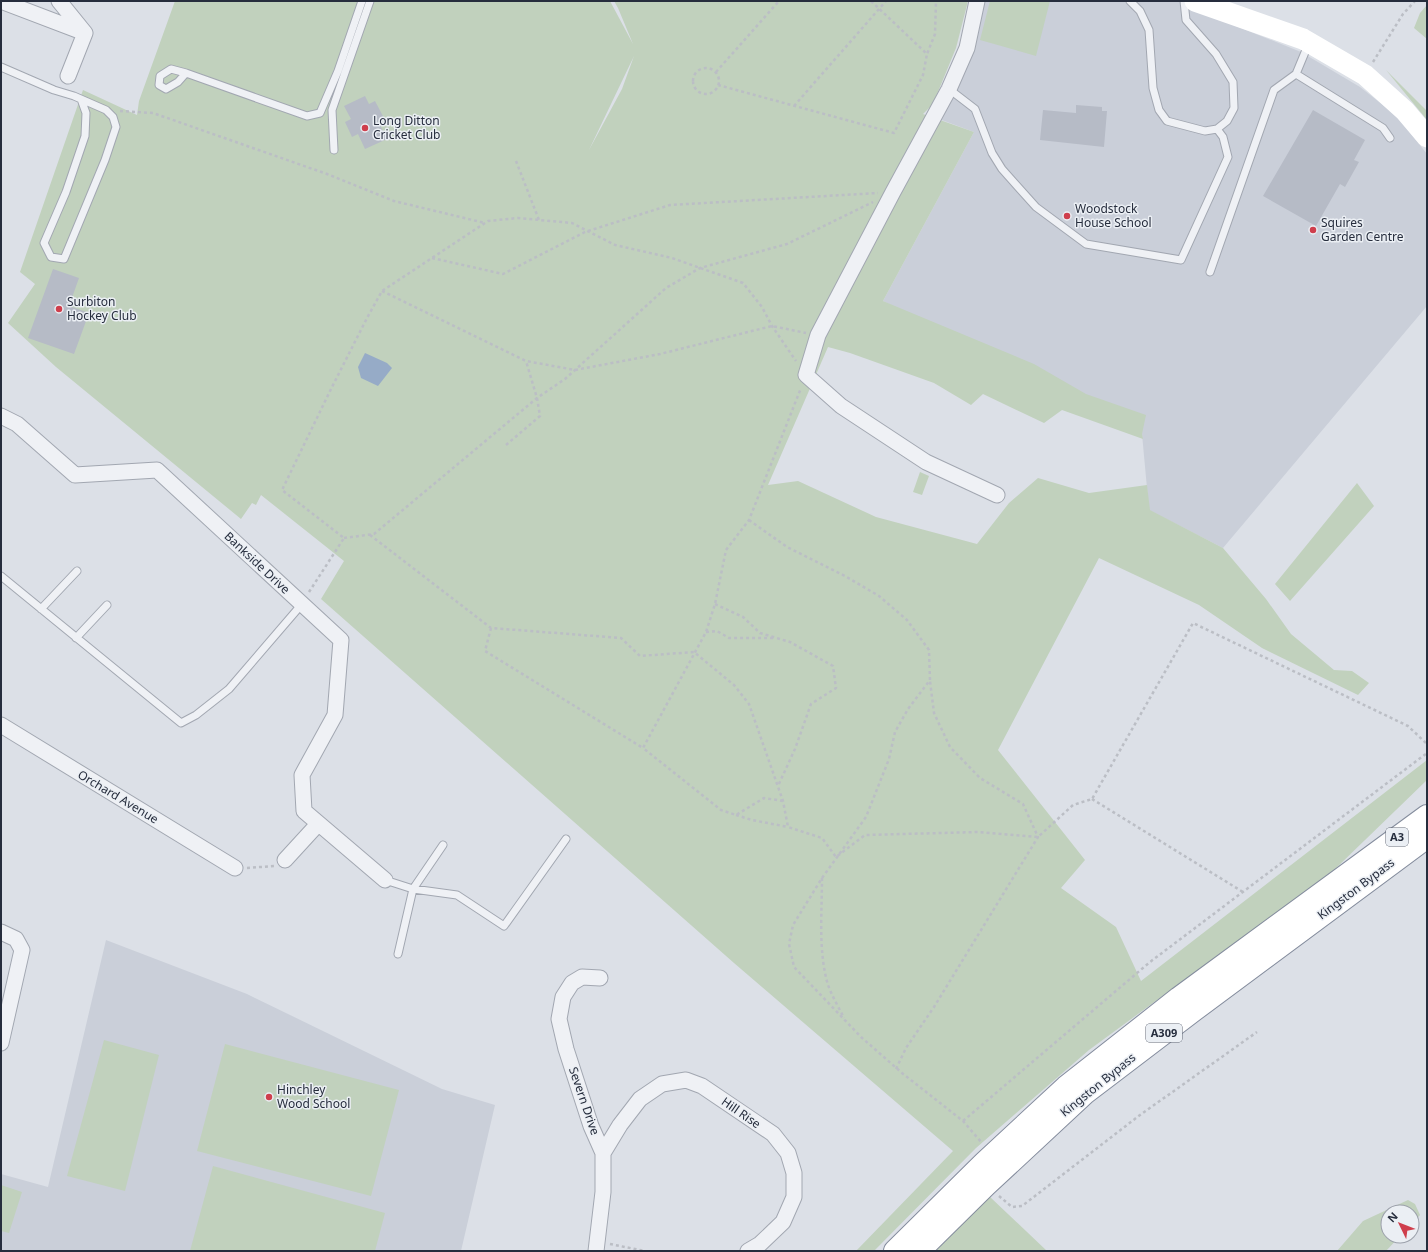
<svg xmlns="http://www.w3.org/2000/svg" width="1428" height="1252" font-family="'Noto Sans',sans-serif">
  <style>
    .built { fill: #cacfd9 }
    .green { fill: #c1d1bd; fill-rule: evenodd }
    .water { fill: #96abc7 }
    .building { fill: #b6bbc6 }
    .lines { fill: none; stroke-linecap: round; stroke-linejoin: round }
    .lane-casing { stroke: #a2a7b1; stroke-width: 9 }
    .street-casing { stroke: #a2a7b1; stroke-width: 17 }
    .highway-casing { stroke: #848c9d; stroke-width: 24 }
    .path { stroke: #bbbec5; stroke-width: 2.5; stroke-dasharray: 3 3; stroke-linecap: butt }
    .lane { stroke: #eff1f5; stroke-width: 7 }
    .street { stroke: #eff1f5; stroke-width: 15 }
    .secondary { stroke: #fff; stroke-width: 21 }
    .highway { stroke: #fff; stroke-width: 22 }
    .poi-dot { fill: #cf3e4c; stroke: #ebeff4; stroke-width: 1.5 }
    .labels { text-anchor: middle; stroke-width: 3; stroke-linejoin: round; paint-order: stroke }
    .shield { fill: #ebeff4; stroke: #616774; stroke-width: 1 }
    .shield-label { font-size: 11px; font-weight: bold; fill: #262d3d }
    .poi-label { font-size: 12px; fill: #262d3d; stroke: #ebeff4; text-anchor: start }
    .street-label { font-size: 12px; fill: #262d3d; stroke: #ebeff4 }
  </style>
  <rect width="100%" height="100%" fill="#dce0e7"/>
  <!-- built -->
  <path class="built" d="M983 1H1183L1216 18 1301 52 1360 87 1397 116 1427 154V306L1223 548 1149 510 1142 434 883 301 974 132 939 119Z
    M106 940 247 994 442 1089 495 1105 461 1251H1V1174L48 1187Z"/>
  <!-- green -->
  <path class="green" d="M175 1H610L633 44 618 8 614 1H968L956 48 933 104 923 114 974 132 883 301 1034 364 1086 394 1146 415 1142 434 1143 439 1062 410 1044 423 983 394 971 405 934 383 850 353 828 347 768 485 798 481 876 517 977 544 1009 503 1038 478 1089 493 1147 485 1150 510 1223 548 1266 599 1291 634 1334 670 1352 671 1369 683 1358 695 1262 648 1199 605 1099 558 998 750 1085 860 1061 888 1116 927 1141 981 1427 760V780L1334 870 1089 1050 976 1148 874 1251H856L953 1151 734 963 321 599 344 561 261 495 256 505 252 503 241 519 56 367 8 323 35 284 20 272 83 90 137 115 139 101ZM634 56 622 89 589 150Z
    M990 1H1050L1036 56 980 40Z
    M1427 5V39L1414 28 1420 13Z
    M1386 70 1427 111V120Z
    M920 472 929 476 922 495 913 492Z
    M1357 483 1374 506 1290 601 1275 584Z
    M104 1040 159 1055 125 1191 67 1176Z
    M225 1044 399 1090 371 1196 197 1151Z
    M213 1166 385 1213 375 1251H190Z
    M1 1185 22 1192 9 1233 1 1231Z
    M989 1196 1047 1251H933Z
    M1408 1200 1415 1204 1420 1215 1412 1224V1212H1388V1236H1400L1386 1251H1337L1363 1221Z"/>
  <!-- water -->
  <path class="water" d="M365 353 387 363 392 368 378 386 361 378 358 367Z"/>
  <!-- building -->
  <path class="building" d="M365 96 369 104 375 101 384 118 378 121 387 139 365 149 358 134 352 137 345 122 351 119 344 106Z
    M1076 105 1102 107V111H1107L1104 147 1040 140 1043 110 1076 113Z
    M1313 110 1365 140 1354 160 1359 162 1345 187 1340 184 1316 226 1263 196Z
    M53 269 79 278 69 306 89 313 74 354 28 338Z"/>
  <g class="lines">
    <!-- lane casing -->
    <g class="lane-casing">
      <path id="lane" d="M1130 1 1140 11 1149 30 1153 88 1159 110 1167 121 1205 131 1217 129 1227 121 1234 108 1233 82 1216 54 1186 20 1184 1
        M1308 45 1296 74 1383 128 1390 138
        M1 67 54 90 74 96 106 110 113 117 116 127 105 160 64 259 51 257 44 243 66 192 85 136 86 113 81 99
        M186 73 178 82 166 89 159 85 160 76 171 69 186 73 307 116 320 113 338 71 362 1
        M949 89 975 109 992 153 1002 169 1036 207 1086 244 1181 260 1228 157 1223 137 1217 129
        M334 150 332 110 370 1
        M1210 272 1274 90 1296 74
        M1 576 181 723 196 715 229 689 302 604
        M41 609 77 571
        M76 638 107 605
        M385 880 413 889 457 895 504 926 566 839
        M398 954 413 889 443 845"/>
    </g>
    <!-- street casing -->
    <g class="street-casing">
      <path id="street" d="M1 1 85 33
        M59 1 85 33 68 76
        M977 1 967 48 949 89 893 192 818 335 806 375 841 406 926 462 997 495
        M1 416 17 424 75 475 157 470 341 640 335 715 302 775 304 811 385 880
        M1 725 235 868
        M285 860 318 824
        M1 932 16 939 22 950 1 1043
        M603 1153 620 1125 640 1099 662 1084 686 1080 702 1086 773 1134 788 1153 794 1173V1197L783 1222 760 1244 748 1251
        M596 1251 603 1192V1153L591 1126 566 1049 559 1019 563 997 572 983 582 977 600 978"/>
    </g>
    <!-- highway casing -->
    <g class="highway-casing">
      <path id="highway" d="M895 1251 984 1163 1066 1087 1179 998 1427 816
        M919 1251 986 1185 1085 1093 1194 1010 1427 837"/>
    </g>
    <!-- path -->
    <path class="path" d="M871 1 927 54 935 34 936 1
      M1373 62 1403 14 1415 1
      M693 81a13 13 0 1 1 26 0a13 13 0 1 1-26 0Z
      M716 72 779 1
      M718 85 894 133 923 75 927 54
      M794 106 886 1
      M120 111 153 113 327 174 394 201 485 223
      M516 161 539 220
      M432 258 503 274 585 232 670 205 878 193
      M382 291 526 361 575 370 660 354 772 326 806 333
      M506 445 540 416 537 398 526 361
      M749 520 787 547 845 576 879 596 907 620 929 650 930 680 908 709 895 732 889 759 866 817 822 878 793 925 789 944 794 967 861 1037 902 1073 963 1121 982 1143
      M370 535 491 628 621 638 640 656 694 652 734 685 749 704 783 801 788 827 822 838 836 857 865 835 979 832 1038 837 1073 805 1092 799 1193 623 1408 726 1427 744
      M344 538 374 534 537 398 565 379 666 288 700 268 787 244 873 202
      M309 592 344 538 282 490 331 389 367 318 382 291 488 221 518 218 572 223 615 245 672 258 743 283 762 307 772 326 796 361
      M715 604 743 617 760 633 790 642 833 666 836 688 811 704 795 749 778 786
      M491 628 485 651 643 748
      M706 632 717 631 729 638H773
      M1092 799 1243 892
      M783 801 764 798 736 815 721 810 643 748 706 632 715 604 726 550 749 520 801 388
      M736 815 752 820 788 827
      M247 868 274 866
      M822 878C822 913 818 951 828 985 832 996 839 1008 844 1018
      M896 1069 906 1048 934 1007 1038 837 1023 804 980 778 950 747 934 713 930 681
      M963 1121 1150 962 1427 753
      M999 1196 1012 1207 1022 1206 1140 1115 1257 1032
      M610 1244 645 1251"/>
    <!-- lane -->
    <use href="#lane" class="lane"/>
    <!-- street -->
    <use href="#street" class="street"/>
    <!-- secondary -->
    <path class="secondary" d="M1195 1 1303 39 1365 75 1405 111 1427 137"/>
    <!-- highway -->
    <use href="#highway" class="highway"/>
  </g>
  <!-- markers -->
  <g class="poi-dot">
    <circle cx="365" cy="128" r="4"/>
    <circle cx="1067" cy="216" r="4"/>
    <circle cx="1313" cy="230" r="4"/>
    <circle cx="59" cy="309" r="4"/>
    <circle cx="269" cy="1097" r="4"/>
  </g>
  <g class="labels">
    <!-- shield labels -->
    <g class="shield">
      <rect x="1386" y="828" width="22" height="18" rx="3"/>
      <rect x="1146" y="1024" width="36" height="18" rx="3"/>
    </g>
    <g class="shield-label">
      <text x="1397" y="841">A3</text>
      <text x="1164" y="1037">A309</text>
    </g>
    <!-- poi labels -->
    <g class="poi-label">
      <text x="373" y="125">Long Ditton<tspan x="373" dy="14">Cricket Club</tspan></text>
      <text x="1075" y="213">Woodstock<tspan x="1075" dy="14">House School</tspan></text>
      <text x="1321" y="227">Squires<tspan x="1321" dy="14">Garden Centre</tspan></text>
      <text x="67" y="306">Surbiton<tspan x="67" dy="14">Hockey Club</tspan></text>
      <text x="277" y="1094">Hinchley<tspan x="277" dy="14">Wood School</tspan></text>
    </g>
    <!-- street labels -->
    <g class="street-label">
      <text transform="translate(257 563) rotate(43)" y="4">Bankside Drive</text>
      <text transform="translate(118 797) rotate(31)" y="4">Orchard Avenue</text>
      <text transform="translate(1356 889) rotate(-37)" y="4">Kingston Bypass</text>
      <text transform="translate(1098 1085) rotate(-39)" y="4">Kingston Bypass</text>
      <text transform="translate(584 1101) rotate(71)" y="4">Severn Drive</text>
      <text transform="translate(741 1113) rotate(35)" y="4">Hill Rise</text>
    </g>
  </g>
  <!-- border -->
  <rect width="1428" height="1252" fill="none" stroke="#262d3d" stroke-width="4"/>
  <!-- north arrow -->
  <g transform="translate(1400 1224) rotate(313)"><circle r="19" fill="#ebeff4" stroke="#9ca1ab"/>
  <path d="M0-3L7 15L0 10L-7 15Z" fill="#cf3e4c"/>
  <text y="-6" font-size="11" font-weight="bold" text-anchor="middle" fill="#262d3d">N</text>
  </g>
</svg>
